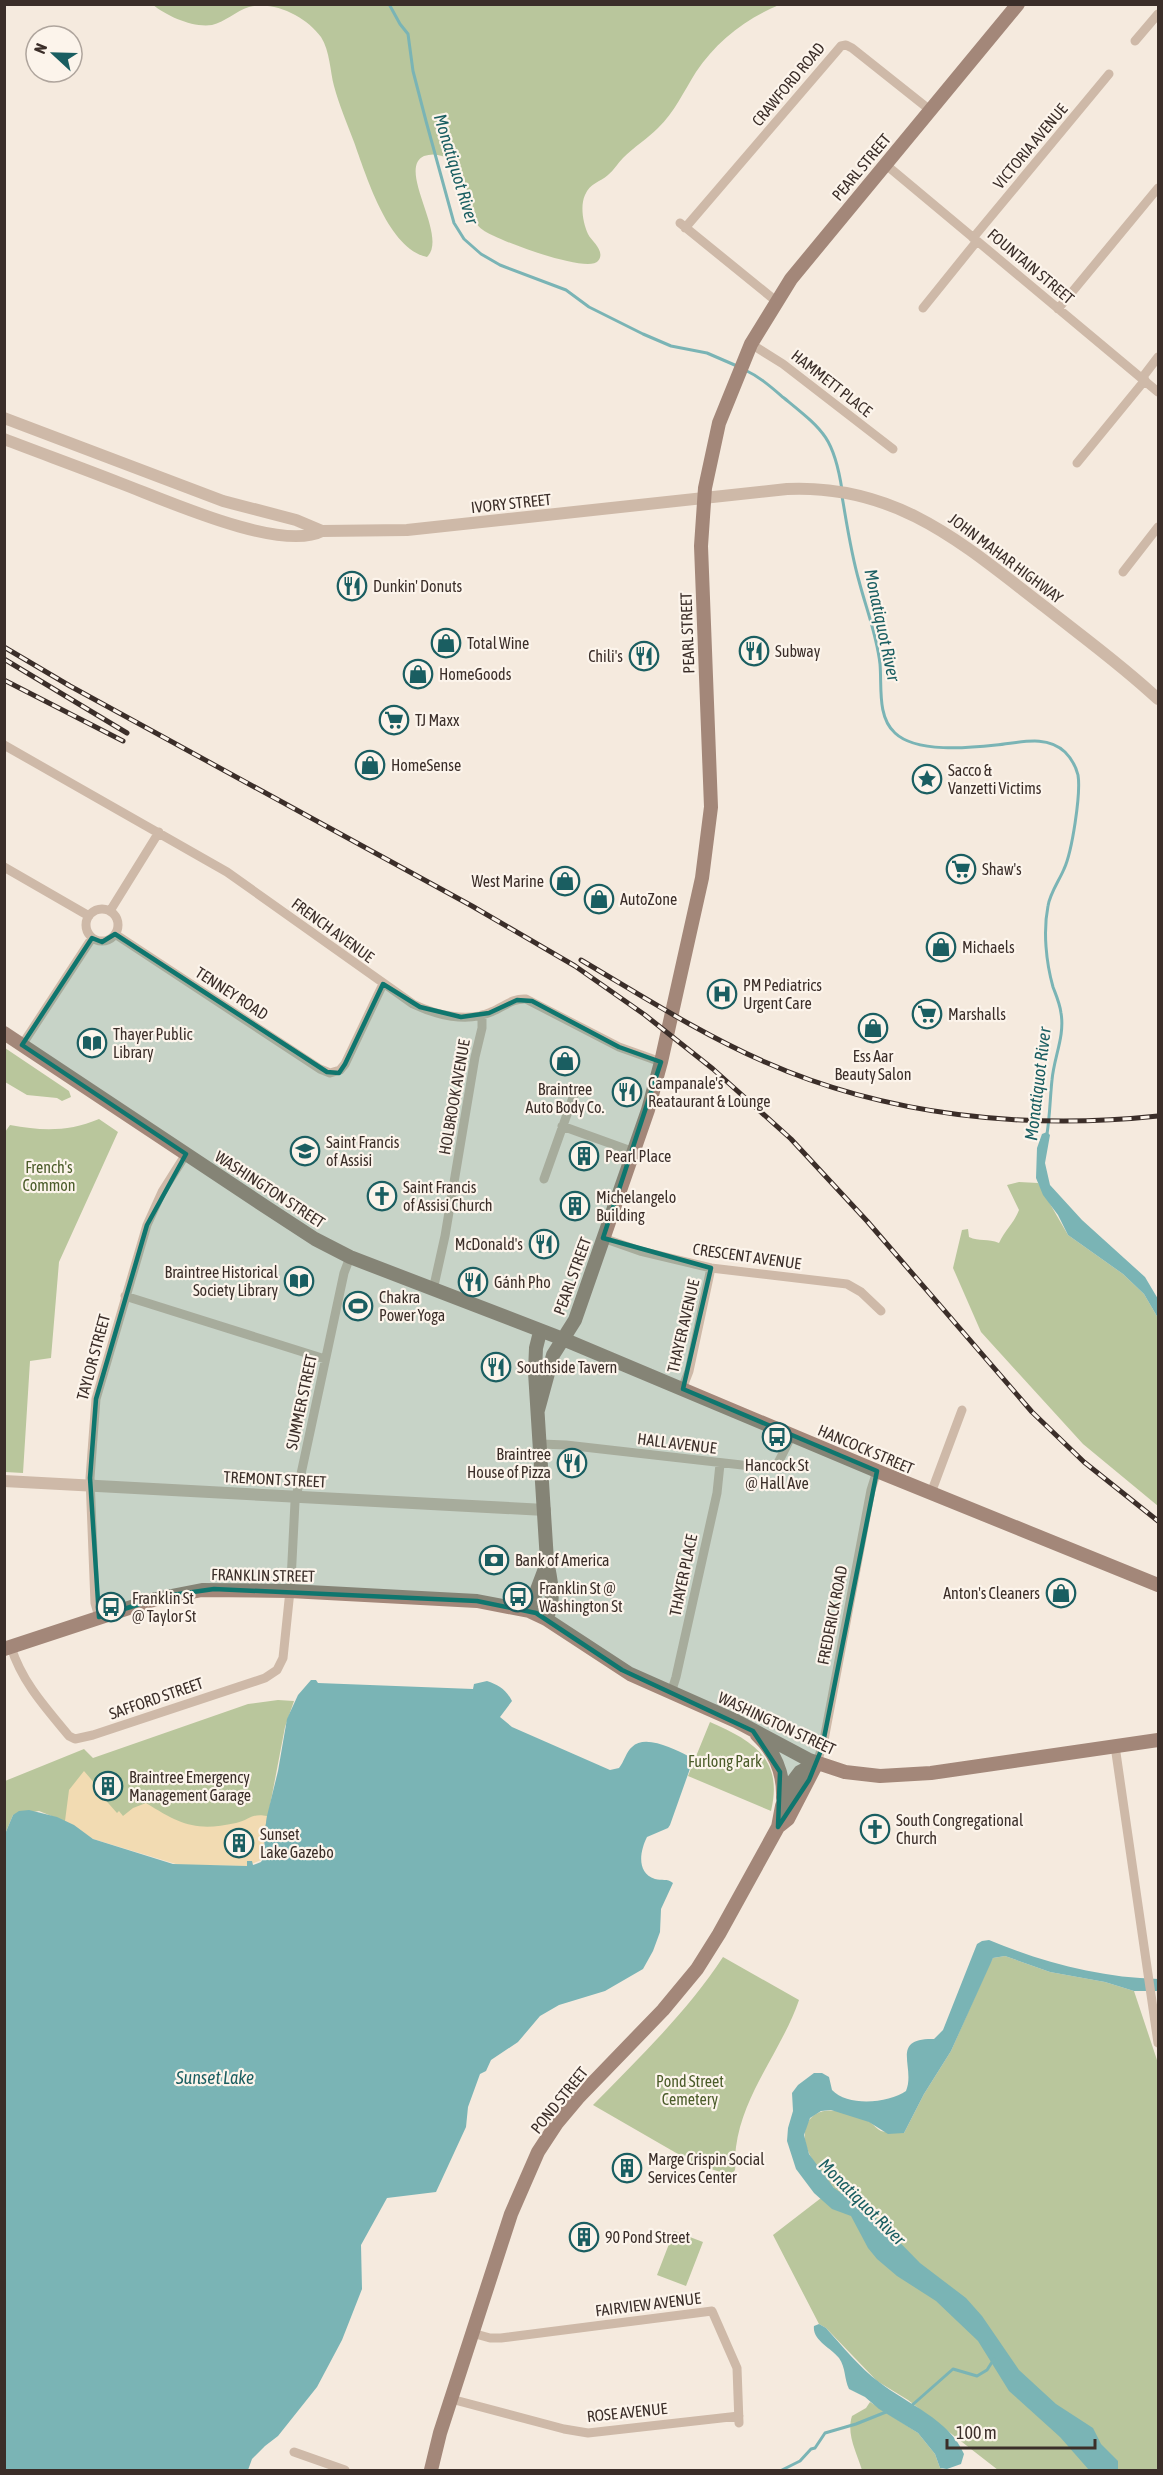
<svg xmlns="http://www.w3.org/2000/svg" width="1163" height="2475" font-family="'Asap Condensed',sans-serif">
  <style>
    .green { fill: #b9c69c }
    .sand { fill: #f2dbb2 }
    .water { fill: #7ab4b5 }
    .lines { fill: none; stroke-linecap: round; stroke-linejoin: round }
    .stream { stroke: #7ab4b5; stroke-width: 3 }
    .minor { stroke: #ceb9a8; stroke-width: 9 }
    .tertiary { stroke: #ceb9a8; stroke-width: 12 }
    .secondary { stroke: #a38779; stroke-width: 14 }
    .rail-casing { stroke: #3b2e29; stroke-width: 5 }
    .rail { stroke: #fcf4eb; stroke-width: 3; stroke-dasharray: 9; stroke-linecap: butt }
    .marked { fill: #0f766e; fill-opacity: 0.2; stroke: #0f766e; stroke-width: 4.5; stroke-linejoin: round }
    .labels { text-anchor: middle; stroke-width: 4.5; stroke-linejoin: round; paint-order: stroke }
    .street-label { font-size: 16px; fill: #3b2e29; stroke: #fcf4eb }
    .poi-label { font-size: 16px; fill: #3b2e29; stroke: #fcf4eb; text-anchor: start }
    .park-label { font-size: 16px; fill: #4b5c2a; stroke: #fcf4eb }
    .water-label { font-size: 18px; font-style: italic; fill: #1a5e61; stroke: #fcf4eb }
  </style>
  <rect width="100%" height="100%" fill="#f5eade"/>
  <!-- green -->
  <path class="green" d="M153 5H779C745 19 716 42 696 72 684 91 674 113 658 128 647 139 634 147 623 158 618 163 614 170 608 175 600 182 590 183 585 195 580 206 583 223 588 234 592 242 606 251 598 261 588 274 496 240 483 230 458 211 478 168 442 156 436 154 430 154 424 156 396 169 449 236 427 257 388 249 366 175 354 142 347 123 339 105 334 86 330 71 330 51 321 37 307 17 274 0 249 7 236 11 225 22 212 25 193 28 167 16 153 5Z
    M5 1048 69 1091 71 1097 62 1101 57 1098 27 1095 5 1082Z
    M99 1119 118 1132 59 1262 51 1358 30 1361 23 1473 5 1472V1132L10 1125C42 1131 68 1132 99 1119Z
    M1019 1182 1038 1183 1068 1235 1123 1274 1144 1294 1158 1318V1506L1083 1444 981 1332 953 1268 962 1230 968 1229 969 1237C979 1242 988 1238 999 1243 1005 1230 1014 1223 1019 1210L1007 1185Z
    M278 1700 294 1701 285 1727 264 1837 74 1825 39 1811 13 1815 5 1834V1781L84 1749 93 1758 248 1704Z
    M710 1722C751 1740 784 1758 771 1811L688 1776Z
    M1005 1956 1050 1972 1105 1982 1134 1991 1158 2063V2470H998L908 2400 877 2381 826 2328 819 2324 773 2235 834 2188C821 2172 799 2149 806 2127 814 2100 852 2112 870 2122 874 2125 877 2129 881 2131 888 2133 897 2133 904 2133L924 2094 951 2051 989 1965 993 1958Z
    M723 1957 799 2000C782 2050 743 2093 736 2147 735 2154 736 2163 735 2170L731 2175 697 2165 593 2105C639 2058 687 2012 723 1957Z
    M674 2231 703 2242 686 2286 657 2275Z
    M870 2402 918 2433 935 2454 940 2468 946 2470H862C857 2453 846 2434 852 2416L866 2408Z"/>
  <!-- sand -->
  <path class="sand" d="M84 1771 103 1793 101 1795 117 1813 119 1811 123 1816 133 1808 146 1803C180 1824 195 1832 236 1823 250 1820 251 1813 267 1816L264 1837V1859L247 1866 179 1865 93 1839 65 1821 69 1790Z"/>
  <!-- water -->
  <path class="water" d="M1047 1132 1050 1135 1045 1163 1050 1185 1082 1220 1145 1277 1158 1299V1318L1144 1294 1123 1274 1068 1235 1058 1215 1043 1195 1036 1178 1037 1148 1042 1134Z
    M311 1680H316L318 1683 473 1689 474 1684 487 1681C498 1685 506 1689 512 1701L500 1717 512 1727 610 1770 619 1768C624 1762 626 1752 632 1747 645 1734 674 1749 688 1756L692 1763 670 1825 668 1828 647 1837C640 1851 636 1873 655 1879 662 1881 667 1878 673 1883L661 1909 660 1932 653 1951 643 1969 605 1991 559 2005 540 2016 518 2042 491 2060 486 2071 480 2074 468 2107 466 2127 436 2192 387 2198 361 2245 362 2289 342 2340 317 2387 278 2436 265 2446 252 2459 248 2470H5V1834L13 1815 19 1811 29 1810 57 1817 74 1825 93 1839 173 1864 247 1866V1861H252L253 1865 261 1862 265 1855 264 1837 267 1816 278 1771 287 1719 298 1695Z
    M989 1940C1041 1962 1101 1978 1158 1979V1991H1134L1105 1982 1050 1972 1005 1956 993 1958 951 2051 924 2094 904 2133 888 2134 869 2122 831 2110 821 2111 810 2118 804 2135 809 2154 834 2188 873 2215 920 2263 966 2298 982 2316 1019 2370 1056 2404 1093 2428 1101 2444 1118 2461V2470H1089L1060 2437 1009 2391 978 2341 936 2301 897 2276 877 2259 868 2248 851 2216 832 2209 814 2193 796 2169 787 2141 788 2128 793 2111 792 2093 798 2085 814 2073H822L829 2077 832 2090C848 2107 889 2103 906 2091 916 2067 889 2038 934 2039L943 2030 977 1944 982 1941Z
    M819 2324 826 2328C843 2347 859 2367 879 2382 907 2404 949 2419 964 2454L961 2464 947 2469 940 2468 935 2454 918 2433 879 2409 865 2397 849 2389C844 2379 846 2368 839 2358 831 2348 812 2340 814 2326Z"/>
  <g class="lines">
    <!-- stream -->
    <path class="stream" d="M389 4 400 24 408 34 413 71 426 121 454 223 464 239 481 254 500 265 566 290 589 307 643 334 671 346 707 353 737 366
      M745 370C760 377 771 387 784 398 823 430 834 437 842 490
      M842 496C847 525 851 553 859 581 866 608 877 636 880 664 882 686 877 717 895 733 916 753 969 748 996 745 1019 743 1046 734 1065 752 1071 758 1076 767 1078 775 1081 794 1072 852 1064 869 1059 881 1050 893 1048 906 1043 931 1046 962 1053 987 1056 995 1060 1004 1061 1013 1065 1036 1054 1057 1052 1080 1050 1098 1050 1115 1047 1134
      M910 2407 953 2369 977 2376 987 2370 994 2359
      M782 2470 800 2461 811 2449 815 2448 825 2433 856 2424 886 2412"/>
    <!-- minor -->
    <path class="minor" d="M1135 41 1158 14
      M885 164 1158 392
      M680 223 776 301
      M685 228 841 46 846 45 852 48 930 110
      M973 238 1109 74
      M923 308 977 241
      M1058 309 1158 188
      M751 344 783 364 893 449
      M1142 378 1158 357
      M1077 463 1145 380
      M1123 572 1158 527
      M4 745 227 872 413 1004C436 1015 467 1023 491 1012 504 1007 512 998 526 999L619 1047 661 1062
      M4 867 89 916
      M86 925a16 16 0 1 1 32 0a16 16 0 1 1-32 0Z
      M110 911 159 832
      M115 934 320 1069 330 1073 340 1070 345 1064 383 984
      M22 1045 92 938
      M562 1126 634 1152
      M544 1179 576 1089
      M603 1238 640 1251 711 1268 847 1284 861 1292 881 1311
      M433 1290 445 1236 475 1057 482 1028V1015
      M125 1296 325 1359
      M682 1389 689 1371 711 1268
      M541 1444 566 1445 768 1468 778 1463 792 1435
      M931 1493 962 1410
      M99 1617 95 1603 90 1478 96 1399 147 1225 162 1192 186 1154
      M11 1647C22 1682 45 1707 69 1736L75 1739 93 1735 265 1678 277 1670 283 1658 291 1581 295 1502 344 1273 350 1257
      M671 1693 676 1677 717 1493 720 1464
      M1115 1746 1158 2043
      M817 1763 824 1740 871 1490 877 1471
      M472 2333 490 2338H501L712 2311 737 2368 739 2423
      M451 2399 564 2429 588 2433 739 2416
      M294 2452 345 2470"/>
    <!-- tertiary -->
    <path class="tertiary" d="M4 418 223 501 296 520 322 531 407 530 787 489C898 484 963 544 1045 607 1083 637 1123 666 1158 699
      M4 439C43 454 82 468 120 483 163 499 281 553 322 531
      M4 1481 545 1510"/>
    <!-- secondary -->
    <path class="secondary" d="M4 1033 269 1209 315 1239 350 1257 563 1339 877 1471 1158 1585
      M540 1332 536 1348 535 1372 547 1561C551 1582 556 1600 546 1619
      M538 1410 553 1355 575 1320 648 1110 661 1062 702 878 711 807 701 546 705 488 719 423 751 344 791 279 1018 4
      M529 1611 546 1566
      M4 1649 156 1599 202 1590 290 1591 477 1601 529 1611 546 1619 630 1674 736 1721 809 1760 845 1772 880 1776 931 1773 1158 1740
      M757 1735C774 1751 784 1773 783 1798
      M778 1827 788 1819 817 1763
      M431 2470 440 2433 511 2214 538 2152 557 2123 578 2098 663 2010 697 1969 719 1934 778 1827 782 1806 791 1784 800 1772 817 1763"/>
    <!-- rail casing -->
    <g class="rail-casing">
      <path id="rail" d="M4 647 70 686 472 906 575 966 645 1015 713 1069 791 1139 867 1221 1032 1412 1084 1462 1158 1521
        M4 659 127 733
        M4 680 123 741
        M581 960C642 996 701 1034 765 1062 887 1116 1027 1130 1158 1116"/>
    </g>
    <!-- rail -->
    <use href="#rail" class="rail"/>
  </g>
  <!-- marked area -->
  <path class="marked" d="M115 934 327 1072 339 1073 345 1064 383 984 420 1007 461 1017 489 1013 517 1000 532 1001 619 1047 661 1062 603 1238 711 1268 683 1389 877 1471 822 1748 809 1780 778 1827 780 1772 753 1731 622 1670 536 1613 477 1601 214 1589 165 1596 99 1617 90 1478 96 1399 147 1225 186 1154 22 1045 92 938 102 942Z"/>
  <!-- icons -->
  <defs>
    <g id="restaurant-ring" transform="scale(1.5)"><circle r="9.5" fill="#fcf4eb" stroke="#1a5e61" stroke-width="1.5"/><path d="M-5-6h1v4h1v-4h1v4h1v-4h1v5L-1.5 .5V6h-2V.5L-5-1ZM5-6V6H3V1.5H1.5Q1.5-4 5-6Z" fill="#1a5e61"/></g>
    <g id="shop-ring" transform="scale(1.5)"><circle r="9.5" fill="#fcf4eb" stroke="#1a5e61" stroke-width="1.5"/><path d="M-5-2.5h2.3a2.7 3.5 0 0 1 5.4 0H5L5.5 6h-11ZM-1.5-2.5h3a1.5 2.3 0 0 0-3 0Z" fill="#1a5e61"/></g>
    <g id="supermarket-ring" transform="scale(1.5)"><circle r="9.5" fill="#fcf4eb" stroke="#1a5e61" stroke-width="1.5"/><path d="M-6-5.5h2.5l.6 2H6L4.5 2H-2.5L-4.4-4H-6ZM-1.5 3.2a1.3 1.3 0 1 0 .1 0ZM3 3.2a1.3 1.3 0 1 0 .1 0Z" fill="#1a5e61"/></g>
    <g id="sight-ring" transform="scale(1.5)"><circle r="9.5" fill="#fcf4eb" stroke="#1a5e61" stroke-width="1.5"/><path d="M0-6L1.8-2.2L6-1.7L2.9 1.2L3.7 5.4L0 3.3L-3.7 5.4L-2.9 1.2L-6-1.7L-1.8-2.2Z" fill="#1a5e61"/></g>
    <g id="hospital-ring" transform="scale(1.5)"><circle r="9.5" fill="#fcf4eb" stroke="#1a5e61" stroke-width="1.5"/><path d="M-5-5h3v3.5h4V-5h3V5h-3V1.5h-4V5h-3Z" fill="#1a5e61"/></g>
    <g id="library-ring" transform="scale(1.5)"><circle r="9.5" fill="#fcf4eb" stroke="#1a5e61" stroke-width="1.5"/><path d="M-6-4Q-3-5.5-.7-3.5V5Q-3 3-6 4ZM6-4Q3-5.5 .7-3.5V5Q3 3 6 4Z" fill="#1a5e61"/></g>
    <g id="school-ring" transform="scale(1.5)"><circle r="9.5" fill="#fcf4eb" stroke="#1a5e61" stroke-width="1.5"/><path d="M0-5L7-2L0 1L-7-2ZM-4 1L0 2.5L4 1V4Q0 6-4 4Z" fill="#1a5e61"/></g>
    <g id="building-ring" transform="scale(1.5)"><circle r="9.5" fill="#fcf4eb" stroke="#1a5e61" stroke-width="1.5"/><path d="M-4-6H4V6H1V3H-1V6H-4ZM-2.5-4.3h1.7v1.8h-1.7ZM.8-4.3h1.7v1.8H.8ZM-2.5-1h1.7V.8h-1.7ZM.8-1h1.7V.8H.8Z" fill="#1a5e61"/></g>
    <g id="church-ring" transform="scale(1.5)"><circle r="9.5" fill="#fcf4eb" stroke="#1a5e61" stroke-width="1.5"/><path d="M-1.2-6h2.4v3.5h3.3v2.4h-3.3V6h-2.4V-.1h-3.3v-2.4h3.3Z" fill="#1a5e61"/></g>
    <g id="stadium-ring" transform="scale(1.5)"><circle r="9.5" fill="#fcf4eb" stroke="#1a5e61" stroke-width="1.5"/><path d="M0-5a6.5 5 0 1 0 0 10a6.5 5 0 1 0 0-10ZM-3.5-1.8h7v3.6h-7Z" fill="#1a5e61"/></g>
    <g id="bus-ring" transform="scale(1.5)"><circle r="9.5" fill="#fcf4eb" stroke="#1a5e61" stroke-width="1.5"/><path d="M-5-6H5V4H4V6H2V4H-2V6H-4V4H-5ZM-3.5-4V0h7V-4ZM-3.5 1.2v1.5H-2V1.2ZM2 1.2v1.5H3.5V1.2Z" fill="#1a5e61"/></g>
    <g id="bank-ring" transform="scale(1.5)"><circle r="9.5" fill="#fcf4eb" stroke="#1a5e61" stroke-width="1.5"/><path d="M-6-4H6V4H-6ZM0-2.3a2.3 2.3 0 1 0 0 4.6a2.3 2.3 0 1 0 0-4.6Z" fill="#1a5e61"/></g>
  </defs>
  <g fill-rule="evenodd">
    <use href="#restaurant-ring" x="352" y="586"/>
    <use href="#shop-ring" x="446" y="643"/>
    <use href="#restaurant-ring" x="754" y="651"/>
    <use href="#restaurant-ring" x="644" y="656"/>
    <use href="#shop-ring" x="418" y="674"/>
    <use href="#supermarket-ring" x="394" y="720"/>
    <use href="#shop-ring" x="370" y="765"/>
    <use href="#sight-ring" x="927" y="779"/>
    <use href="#supermarket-ring" x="961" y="869"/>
    <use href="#shop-ring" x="565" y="881"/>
    <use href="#shop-ring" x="599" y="899"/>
    <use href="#shop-ring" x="941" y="947"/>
    <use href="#hospital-ring" x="722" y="994"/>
    <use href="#supermarket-ring" x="927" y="1014"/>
    <use href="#shop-ring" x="873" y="1028"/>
    <use href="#library-ring" x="92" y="1043"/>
    <use href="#shop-ring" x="565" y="1061"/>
    <use href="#restaurant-ring" x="627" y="1092"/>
    <use href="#school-ring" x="305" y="1151"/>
    <use href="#building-ring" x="584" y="1156"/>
    <use href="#church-ring" x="382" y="1196"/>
    <use href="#building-ring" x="575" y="1206"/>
    <use href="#restaurant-ring" x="544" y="1244"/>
    <use href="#library-ring" x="299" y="1281"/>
    <use href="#restaurant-ring" x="473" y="1282"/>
    <use href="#stadium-ring" x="358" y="1306"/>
    <use href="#restaurant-ring" x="496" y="1367"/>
    <use href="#bus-ring" x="777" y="1437"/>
    <use href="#restaurant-ring" x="572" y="1463"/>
    <use href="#bank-ring" x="494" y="1560"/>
    <use href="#shop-ring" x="1061" y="1593"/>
    <use href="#bus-ring" x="518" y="1597"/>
    <use href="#bus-ring" x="111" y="1607"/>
    <use href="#building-ring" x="108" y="1786"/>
    <use href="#church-ring" x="875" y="1829"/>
    <use href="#building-ring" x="239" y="1843"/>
    <use href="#building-ring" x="627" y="2168"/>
    <use href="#building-ring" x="584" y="2237"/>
  </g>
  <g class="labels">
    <!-- street labels -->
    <g class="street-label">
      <text transform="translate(788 84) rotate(-50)" y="6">CRAWFORD ROAD</text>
      <text transform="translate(1030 146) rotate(-50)" y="6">VICTORIA AVENUE</text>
      <text transform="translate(861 167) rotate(-50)" y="6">PEARL STREET</text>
      <text transform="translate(1031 266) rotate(40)" y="6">FOUNTAIN STREET</text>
      <text transform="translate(832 383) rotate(38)" y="6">HAMMETT PLACE</text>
      <text transform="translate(511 503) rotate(-6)" y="6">IVORY STREET</text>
      <text transform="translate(1006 558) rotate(37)" y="6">JOHN MAHAR HIGHWAY</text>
      <text transform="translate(687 633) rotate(-92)" y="6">PEARL STREET</text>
      <text transform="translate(333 930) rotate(36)" y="6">FRENCH AVENUE</text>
      <text transform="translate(232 993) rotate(33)" y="6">TENNEY ROAD</text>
      <text transform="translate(454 1097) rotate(-80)" y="6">HOLBROOK AVENUE</text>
      <text transform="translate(270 1189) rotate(33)" y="6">WASHINGTON STREET</text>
      <text transform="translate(747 1256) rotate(8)" y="6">CRESCENT AVENUE</text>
      <text transform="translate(572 1276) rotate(-70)" y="6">PEARL STREET</text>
      <text transform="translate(683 1326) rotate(-77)" y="6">THAYER AVENUE</text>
      <text transform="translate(93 1357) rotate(-75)" y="6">TAYLOR STREET</text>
      <text transform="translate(301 1402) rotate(-78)" y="6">SUMMER STREET</text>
      <text transform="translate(677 1443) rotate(7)" y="6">HALL AVENUE</text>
      <text transform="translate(866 1449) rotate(23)" y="6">HANCOCK STREET</text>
      <text transform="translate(275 1479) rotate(3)" y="6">TREMONT STREET</text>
      <text transform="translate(263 1575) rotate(1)" y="6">FRANKLIN STREET</text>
      <text transform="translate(683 1575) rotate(-78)" y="6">THAYER PLACE</text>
      <text transform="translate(832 1615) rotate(-79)" y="6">FREDERICK ROAD</text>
      <text transform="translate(156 1698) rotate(-19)" y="6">SAFFORD STREET</text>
      <text transform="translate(777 1723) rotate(25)" y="6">WASHINGTON STREET</text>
      <text transform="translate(559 2100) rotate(-51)" y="6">POND STREET</text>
      <text transform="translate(648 2304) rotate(-7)" y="6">FAIRVIEW AVENUE</text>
      <text transform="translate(627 2412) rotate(-6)" y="6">ROSE AVENUE</text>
    </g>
    <!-- poi labels -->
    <g class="poi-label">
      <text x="373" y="592">Dunkin' Donuts</text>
      <text x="467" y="649">Total Wine</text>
      <text x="775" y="657">Subway</text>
      <text x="623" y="662" text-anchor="end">Chili's</text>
      <text x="439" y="680">HomeGoods</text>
      <text x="415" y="726">TJ Maxx</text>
      <text x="391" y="771">HomeSense</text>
      <text x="948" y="776">Sacco &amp;<tspan x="948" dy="18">Vanzetti Victims</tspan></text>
      <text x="982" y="875">Shaw's</text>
      <text x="544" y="887" text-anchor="end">West Marine</text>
      <text x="620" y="905">AutoZone</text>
      <text x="962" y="953">Michaels</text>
      <text x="743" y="991">PM Pediatrics<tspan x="743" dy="18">Urgent Care</tspan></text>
      <text x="948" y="1020">Marshalls</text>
      <text x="113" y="1040">Thayer Public<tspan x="113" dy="18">Library</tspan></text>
      <text x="873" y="1062" text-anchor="middle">Ess Aar<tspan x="873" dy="18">Beauty Salon</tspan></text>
      <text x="648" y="1089">Campanale's<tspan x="648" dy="18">Reataurant &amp; Lounge</tspan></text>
      <text x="565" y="1095" text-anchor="middle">Braintree<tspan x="565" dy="18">Auto Body Co.</tspan></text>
      <text x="326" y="1148">Saint Francis<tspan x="326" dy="18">of Assisi</tspan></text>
      <text x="605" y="1162">Pearl Place</text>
      <text x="403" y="1193">Saint Francis<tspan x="403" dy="18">of Assisi Church</tspan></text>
      <text x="596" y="1203">Michelangelo<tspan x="596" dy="18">Building</tspan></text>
      <text x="523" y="1250" text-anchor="end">McDonald's</text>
      <text x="278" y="1278" text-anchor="end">Braintree Historical<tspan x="278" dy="18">Society Library</tspan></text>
      <text x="494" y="1288">Gánh Pho</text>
      <text x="379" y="1303">Chakra<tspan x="379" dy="18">Power Yoga</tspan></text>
      <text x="517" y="1373">Southside Tavern</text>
      <text x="551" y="1460" text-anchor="end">Braintree<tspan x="551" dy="18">House of Pizza</tspan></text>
      <text x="777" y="1471" text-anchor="middle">Hancock St<tspan x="777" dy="18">@ Hall Ave</tspan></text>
      <text x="515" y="1566">Bank of America</text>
      <text x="539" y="1594">Franklin St @<tspan x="539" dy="18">Washington St</tspan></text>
      <text x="1040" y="1599" text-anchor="end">Anton's Cleaners</text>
      <text x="132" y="1604">Franklin St<tspan x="132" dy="18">@ Taylor St</tspan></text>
      <text x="129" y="1783">Braintree Emergency<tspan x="129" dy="18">Management Garage</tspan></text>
      <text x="896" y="1826">South Congregational<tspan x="896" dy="18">Church</tspan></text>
      <text x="260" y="1840">Sunset<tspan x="260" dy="18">Lake Gazebo</tspan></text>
      <text x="648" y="2165">Marge Crispin Social<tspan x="648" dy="18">Services Center</tspan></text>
      <text x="605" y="2243">90 Pond Street</text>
    </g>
    <!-- park labels -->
    <g class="park-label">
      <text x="49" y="1173">French's<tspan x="49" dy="18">Common</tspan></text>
      <text x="725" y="1767">Furlong Park</text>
      <text x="690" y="2087">Pond Street<tspan x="690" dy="18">Cemetery</tspan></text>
    </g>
    <!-- water labels -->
    <g class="water-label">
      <text transform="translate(456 169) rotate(73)" y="6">Monatiquot River</text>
      <text transform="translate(882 625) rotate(78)" y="6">Monatiquot River</text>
      <text transform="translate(1038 1084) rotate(-83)" y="6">Monatiquot River</text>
      <text x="215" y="2084">Sunset Lake</text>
      <text transform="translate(862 2202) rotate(45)" y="6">Monatiquot River</text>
    </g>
  </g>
  <!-- border -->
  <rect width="1163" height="2475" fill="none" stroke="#3b2e29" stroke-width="12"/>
  <!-- north arrow -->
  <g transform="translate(54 54) rotate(292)"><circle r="28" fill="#fcf4eb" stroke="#afa59d" stroke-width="1.5"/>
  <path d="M0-4.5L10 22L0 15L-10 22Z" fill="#1a5e61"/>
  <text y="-9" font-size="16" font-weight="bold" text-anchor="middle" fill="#3b2e29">N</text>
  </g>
  <!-- scale -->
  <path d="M947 2439v9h148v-9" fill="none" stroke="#3b2e29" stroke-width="3"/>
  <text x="956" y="2439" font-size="18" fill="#3b2e29" stroke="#fcf4eb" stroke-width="4.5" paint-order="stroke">100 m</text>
</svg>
